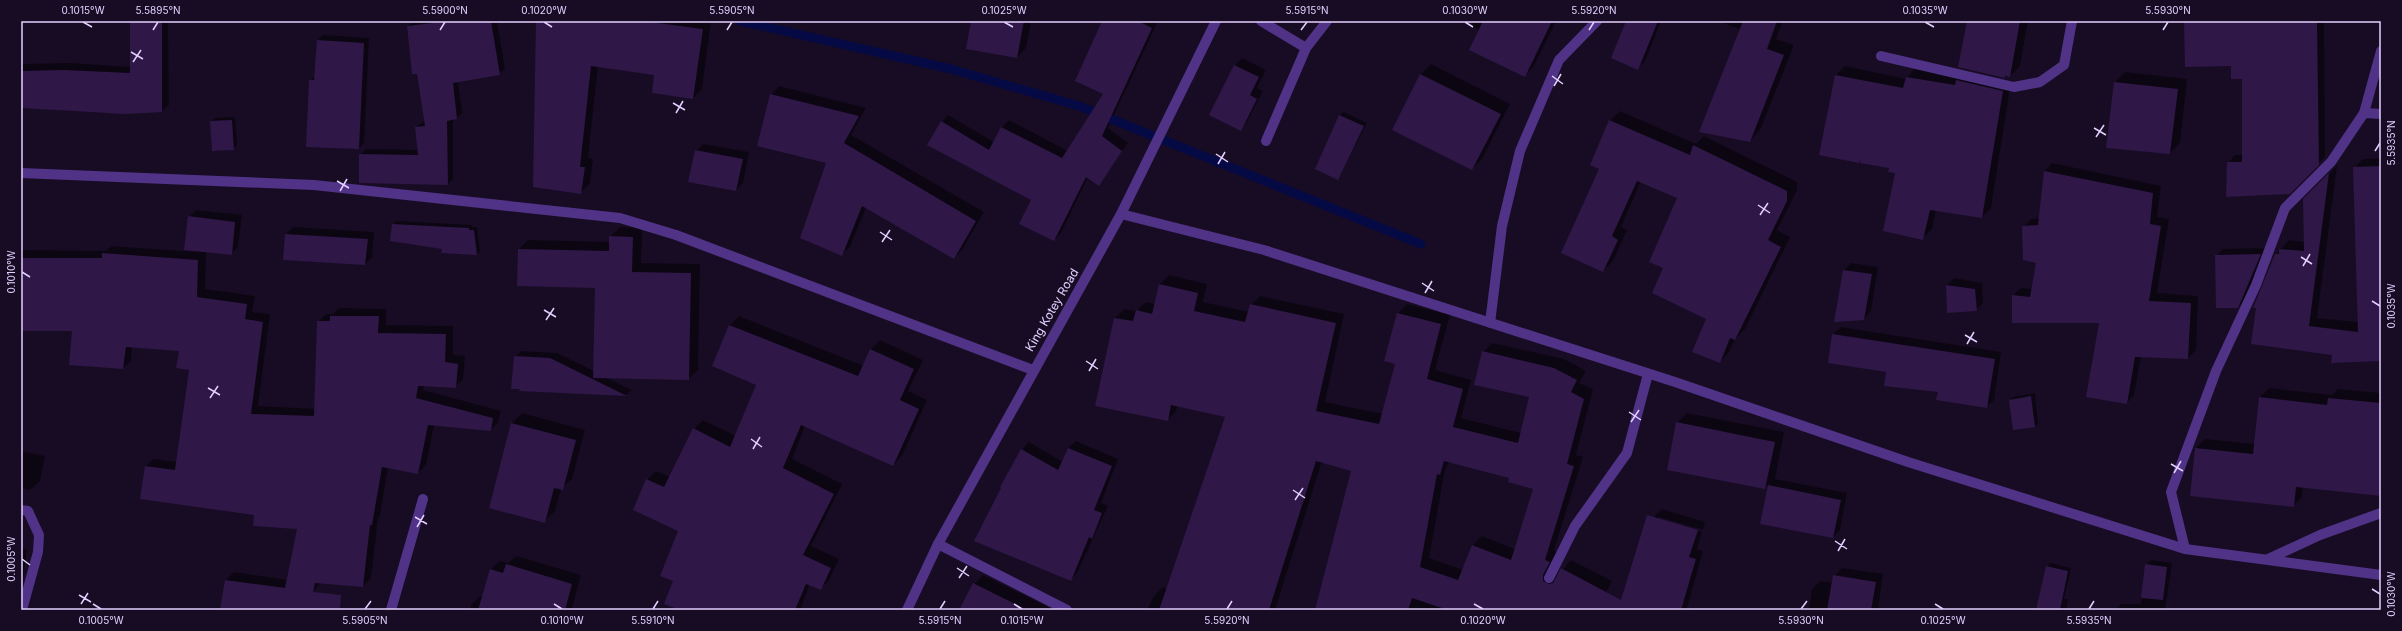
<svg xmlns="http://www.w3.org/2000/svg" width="2402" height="631" font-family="Inter,sans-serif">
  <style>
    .shadow { fill: #0007; fill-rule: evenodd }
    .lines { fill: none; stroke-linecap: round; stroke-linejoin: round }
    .stream { stroke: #050a44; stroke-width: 9 }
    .building { fill: #2f1747; fill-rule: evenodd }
    .service { stroke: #503387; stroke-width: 10 }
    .minor { stroke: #503387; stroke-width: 10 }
    .tertiary { stroke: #503387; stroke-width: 10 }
    .ticks { fill: none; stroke: #e3d0ff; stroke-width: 1.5 }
    .labels { text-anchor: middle; stroke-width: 3.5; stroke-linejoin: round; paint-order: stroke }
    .street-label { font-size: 12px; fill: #e3d0ff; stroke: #180c25 }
    .neatline { fill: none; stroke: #e3d0ff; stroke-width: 1.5 }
    .ticks-label { font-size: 10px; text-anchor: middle; fill: #e3d0ff }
  </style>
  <rect width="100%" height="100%" fill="#180c25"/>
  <!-- shadow -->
  <path class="shadow" d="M131 21H168L169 105 162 111 30 107 21 110V64L71 63 131 67Z
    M413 21H497L505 69 499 74 458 81 462 113 457 118 453 119V179L448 184 360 182V155L366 149 418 150 416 127 425 121 408 26Z
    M536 21H711L702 89 693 98 655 74 598 66 588 158 593 159 590 184 581 192Z
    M972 21H1031L1026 48 1017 57Z
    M1103 21H1158L1108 128 1128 143 1099 184 1088 177 1061 233 1054 240 1032 200 942 122 948 115 994 142 1002 127 1009 120 1068 151 1105 93Z
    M1473 21H1556L1534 66 1524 76 1480 30 1470 26Z
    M1627 21H1661L1645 61 1638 68Z
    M1717 21H1783L1776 39 1794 45 1760 130 1750 141 1740 29Z
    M1968 21H2028L2020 66 2010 76 2004 77Z
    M2185 21H2324L2325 157 2289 193 2228 163 2235 155H2243V78L2232 65Z
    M323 35 369 38 364 143 359 148 310 81 315 76 318 40Z
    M1242 58 1266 70 1257 88 1263 91 1247 122 1240 129 1235 66Z
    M1431 64 1510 104 1482 159 1472 169 1393 130 1421 74Z
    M1845 66 1906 79 1915 68 2011 82 1991 208 1982 217 1936 210 1932 229 1923 238 1896 173 1890 168 1862 158 1859 162 1836 75Z
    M2125 72 2187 79 2180 143 2170 153 2115 82Z
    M779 86 866 108 851 135 984 212 962 250 954 258 866 207 850 247 841 255 827 163 771 95Z
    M1620 111 1696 144 1704 136 1797 182V190L1777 230 1790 237 1745 329 1735 339 1729 352 1720 362 1707 318 1665 268 1679 197 1641 181 1621 227 1627 230 1613 261 1603 271 1600 169 1610 121Z
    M1344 112 1367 123 1338 179 1340 115Z
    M235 117 237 145 233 149 211 121 215 118Z
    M703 144 749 152 743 183 736 190 696 151Z
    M2381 158V360L2252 343 2276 254 2289 240 2304 242V200L2337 166 2317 318 2358 322 2354 168 2363 159Z
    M2052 163 2161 186 2157 217 2169 219 2157 293 2198 296 2196 350 2188 358 2141 356 2134 395 2127 403 2100 322 2013 295 2021 288 2032 289 2037 262 2023 227 2031 219 2040 218 2045 171Z
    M196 210 242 215 238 247 231 254 206 251 205 289 255 296 252 312 270 314 258 406 316 409 318 322 326 314H333L339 308 386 309V325L453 326V355L465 356 463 379 455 387 424 386 423 390 501 411 498 422 491 430 434 425 426 465 418 473 388 467 380 516 378 519 371 578 363 586 321 582 313 592 309 610H221L226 580 234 572 288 580 299 528 255 514 145 467 153 459 177 462 190 369 180 350 132 346 131 361 123 368 74 330H21L22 250 106 251 111 246 196 252 189 217Z
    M396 221 472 225V227H477L480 251 477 254 443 248 393 225Z
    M293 227 374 232 372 257 365 264 286 234Z
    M620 227 642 228 641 263 700 264 698 370 688 379 607 378 632 390 626 395 521 390 515 357 521 351 557 353 594 371 596 287 519 249 528 240 610 242V237Z
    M2267 248 2245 300 2238 307 2216 256 2223 249Z
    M1851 263 1878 267 1871 311 1864 319 1844 270Z
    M1169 275 1207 284 1203 302 1249 312 1251 305 1260 296 1344 314 1325 402 1383 414 1396 363 1398 313 1407 304 1450 315 1435 370 1471 380 1461 418 1521 433 1531 397 1483 352 1492 343 1564 359 1586 371 1579 383 1593 389 1576 455 1583 457 1554 550 1558 553 1556 575H1558L1571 560 1612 581 1597 610H1316L1352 470 1322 461 1275 610H1147L1154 596 1163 587 1167 589 1227 416 1178 405 1176 411 1167 420 1097 405 1115 318 1124 309 1136 311 1146 302 1156 304 1160 284ZM1450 461 1510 477 1535 488 1515 549 1482 536 1473 545 1463 570 1429 558 1445 469Z
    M1954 278 1982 283 1983 303 1976 310 1947 285Z
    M739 316 864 366 871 349 880 340 923 360 908 391 927 400 902 456 893 465 805 426 792 459 842 484 811 546 839 559 829 580 820 589 810 584 800 610H683L674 581 679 530 647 480 656 471 670 477 694 429 703 420 736 436 757 384 713 366 730 325Z
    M1841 327 2001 352 1994 400 1986 407 1887 372 1829 362 1833 334Z
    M2269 388 2332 395 2338 389 2381 393V495L2303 487 2302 497 2293 506 2196 448 2205 439 2255 444 2260 397Z
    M2035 393 2038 423 2035 426 2010 400 2013 397Z
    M522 413 585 430 572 479 561 489 555 511 545 521 512 423Z
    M1687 413 1784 432 1775 479 1847 493 1840 530 1833 537 1761 523 1769 483 1765 488 1677 423Z
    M1076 441 1118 459 1101 503 1108 506 1077 573 1070 580 1001 486 1022 450 1029 442 1063 462 1068 448Z
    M21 451 45 456 40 481 30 490 21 488Z
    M1662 509 1705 522 1703 530 1658 517V519L1702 532 1697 549 1703 551 1687 608 1694 610H1631L1654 517Z
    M21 549H27L21 597Z
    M516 556 581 575 572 608 470 610 471 605 480 596 483 597 490 570 500 561 508 563Z
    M2151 560 2172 563 2165 610H2116L2121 604H2141L2146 565Z
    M2050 563 2071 568 2064 599H2068L2066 610H2038L2047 567Z
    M1842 568 1883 574 1878 610H1809L1812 589 1820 581 1833 583 1834 576Z
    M983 575 1054 610H960L974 584Z"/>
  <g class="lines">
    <!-- stream -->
    <path class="stream" d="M740 21 951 69 1079 106 1421 244"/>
  </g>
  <!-- building -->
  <path class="building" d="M130 21H162V112L126 114 21 108V71L64 70 130 73Z
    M450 21H491L500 75 453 83 457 119 447 121 448 185 359 183V154L418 155 415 127 425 126 417 74H412L407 26Z
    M536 21H642L703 29 693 99 652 93 654 75 591 66 580 167H585L581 194 533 187Z
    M971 21H1024L1017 58 966 49Z
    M1102 21H1138L1152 28 1102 136 1122 151 1099 186 1086 177 1054 241 1019 224 1031 200 927 145 941 121 989 150 1001 127 1062 158 1103 94 1075 81Z
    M1483 21H1552L1525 77 1469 50Z
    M1626 21H1658L1638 70 1611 58Z
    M1743 21H1777L1767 49 1784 55 1750 142 1699 132Z
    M1967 21H2020L2010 77 2005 76V78L1958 67Z
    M2184 21H2317L2319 165 2290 194 2226 197 2227 162H2242V79H2231V66L2185 67Z
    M317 40 364 43 359 149 306 147 309 80H314Z
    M1234 65 1259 77 1250 95 1257 99 1241 131 1209 115Z
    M1420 74 1501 114 1472 170 1392 130Z
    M1835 75 1903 88 1906 77 1955 85 1956 80 2003 91 1982 218 1930 210 1923 240 1883 231 1895 173 1888 172 1889 168 1860 163 1861 159 1859 163 1819 155Z
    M2114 82 2178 89 2170 154 2106 148Z
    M770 94 859 116 844 143 976 221 954 259 862 206 842 256 800 238 826 163 757 146Z
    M1339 115 1364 126 1338 180 1315 169Z
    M232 120 234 150 212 151 210 121Z
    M1609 120 1690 155 1693 145 1787 191V201L1768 240 1781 247 1735 340 1730 338 1720 363 1692 352 1706 319 1652 293 1663 268 1649 262 1677 198 1637 181 1612 236 1618 240 1603 272 1561 253 1599 169 1590 165Z
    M695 150 743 159 736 191 688 182Z
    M2381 166V361L2331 363 2332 355 2251 344 2256 308H2253L2275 254H2279V249L2304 251 2303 199 2329 173 2309 326 2358 332 2353 167Z
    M2044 171 2153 193 2150 224 2161 226 2149 301 2191 303 2188 359 2135 357 2127 404 2086 397 2099 323H2012V295L2030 297 2036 263 2023 260 2022 226 2038 225Z
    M188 216 235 222 232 255 184 250Z
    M392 224 469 228V230H474L477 255 441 253 442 249 390 241Z
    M285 234 368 239 365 265 283 260Z
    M609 236 633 237 632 272 691 273 689 380 593 378 595 288 517 286 518 249 609 251Z
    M102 253 198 260 197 297 247 304 245 319 263 322 251 414 314 416 317 321H330V316H379L378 333 446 334 445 362 458 364 456 388 418 386 416 398 493 418 491 431 428 425 418 474 382 467 372 525H370L363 587 315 583 313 592 341 595 340 610H220L225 580 285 588 297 529 253 526 254 515 140 499 145 466 175 470 189 370 176 368 179 351 126 347 123 369 69 365 72 331H21V258H102Z
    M2261 254 2238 308H2216L2215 255Z
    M1843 270 1872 274 1864 320 1834 322Z
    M1159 284 1198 293 1194 311 1245 322 1250 304 1336 323 1316 411 1379 424 1395 364 1384 361 1397 313 1441 324 1427 379 1463 389 1453 427 1518 443 1529 397 1474 385 1482 351 1554 368 1577 380 1571 392 1584 399 1567 464 1574 466 1545 560 1550 562 1543 575V581L1549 584 1553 583 1561 568 1621 600 1647 515 1698 530 1689 557 1696 559 1681 610H1448L1412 598 1408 610H1315L1351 471 1316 461 1269 610H1159L1225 417 1171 405 1168 421 1095 406 1114 318 1133 321 1136 310 1152 314ZM1444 461 1509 478 1508 482 1533 489 1511 560 1472 545 1458 580 1420 567 1437 474 1440 475Z
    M1946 285 1975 289 1977 311 1947 313Z
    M729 325 858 376 870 349 914 369 900 400 919 409 893 466 801 425 783 468 834 494 803 555 831 568 821 590 806 584 795 610H680L664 604 673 581 660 576 678 531 633 510 646 479 664 487 693 428 730 447 756 385 712 366Z
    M1832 334 1995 359 1987 408 1936 400 1938 392 1884 386 1886 372 1828 363Z
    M514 356 550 358 627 396 519 391 520 389H511Z
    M2031 396 2035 427 2013 430 2009 400Z
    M2259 397 2327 405 2328 398 2381 403V496L2296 487 2294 507 2190 496 2195 448 2253 454Z
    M1676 422 1775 442 1765 489 1667 470Z
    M511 423 576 440 563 490 554 488 545 523 489 508Z
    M1068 448 1112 466 1094 510 1102 513 1092 539 1089 537 1071 581 974 541 1001 488 1000 487 1021 449 1058 470Z
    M1768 485 1841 500 1833 538 1760 524Z
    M506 564 572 584 565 610H478L490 569 503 573Z
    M2145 564 2167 567 2163 600 2141 598Z
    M2046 566 2068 571 2060 610H2036Z
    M1833 575 1876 582 1871 610H1827Z
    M973 583 1027 610H959Z"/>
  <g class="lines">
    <!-- service -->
    <path class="service" d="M1261 21 1306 48
      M1881 56 2014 87 2040 82 2064 65 2072 21
      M2364 113 2381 114
      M1266 141 1306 48 1327 21
      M2268 559 2320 535 2381 513
      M1549 578 1575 526 1627 453 1648 374"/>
    <!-- minor -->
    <path class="minor" d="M21 173 314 185 620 218 676 235 1033 370
      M1121 214 1264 250 1675 382 1908 462 2185 549 2381 575
      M1490 323 1502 226 1520 151 1559 60 1597 21
      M21 510 28 511 39 535 38 552 22 610
      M938 544 1067 610
      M2185 549 2171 492 2216 371 2256 285 2285 208 2331 162 2364 113 2381 51
      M391 610 423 499"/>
    <!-- tertiary -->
    <path class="tertiary" d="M907 610 938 544 1121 214 1216 21"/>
  </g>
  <!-- ticks -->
  <path class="ticks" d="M83 22 92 27M544 22 552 27M1004 22 1013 27M1465 22 1473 27M1925 22 1934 27M153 30 158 22M440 30 445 22M727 30 732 22M1301 30 1307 22M1589 30 1594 22M2163 30 2168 22M131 52 143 59M133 62 141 50M1552 76 1563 84M1554 86 1561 74M673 103 685 110M676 113 683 101M2094 128 2106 135M2096 137 2104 125M2375 151 2380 143M1216 154 1228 162M1218 164 1225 152M337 181 349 188M340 191 347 179M1758 205 1770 213M1760 215 1768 203M880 232 892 240M882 242 890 230M2301 257 2312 264M2303 266 2310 254M22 272 30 277M1422 283 1434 291M1425 293 1432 281M2372 301 2380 306M544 310 556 317M546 320 554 308M1965 335 1977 342M1967 344 1974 332M1086 361 1098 369M1089 371 1096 359M208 388 220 395M210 398 218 386M1629 412 1641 420M1631 422 1639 410M751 439 762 447M753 449 760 437M2171 464 2183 471M2174 473 2181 461M1293 490 1305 498M1295 500 1303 488M415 517 427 524M417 527 424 515M1835 541 1847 549M1838 551 1845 539M22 559 30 565M957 568 969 576M959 578 967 566M2372 589 2380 594M79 595 91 602M81 604 88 593M93 604 101 609M554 604 562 609M1014 604 1022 609M1474 604 1483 609M1935 604 1943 609M365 609 371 601M653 609 658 601M940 609 945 601M1227 609 1232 601M1801 609 1807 601M2089 609 2094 601"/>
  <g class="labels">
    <!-- street labels -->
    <g class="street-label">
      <text transform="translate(1052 310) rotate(-60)" y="4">King Kotey Road</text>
    </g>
  </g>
  <!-- border -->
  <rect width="2402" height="631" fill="none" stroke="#180c25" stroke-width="44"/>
  <rect x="22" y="22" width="2358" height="587" class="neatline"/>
  <g class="ticks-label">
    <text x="83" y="14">0.1015°W</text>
    <text x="158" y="14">5.5895°N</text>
    <text x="445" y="14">5.5900°N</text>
    <text x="544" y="14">0.1020°W</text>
    <text x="732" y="14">5.5905°N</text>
    <text x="1004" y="14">0.1025°W</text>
    <text x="1307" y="14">5.5915°N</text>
    <text x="1465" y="14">0.1030°W</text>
    <text x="1594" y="14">5.5920°N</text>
    <text x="1925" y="14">0.1035°W</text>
    <text x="2168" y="14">5.5930°N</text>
    <text transform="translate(2391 143) rotate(-90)" y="4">5.5935°N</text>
    <text transform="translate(11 272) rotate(-90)" y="4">0.1010°W</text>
    <text transform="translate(2391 306) rotate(-90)" y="4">0.1035°W</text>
    <text transform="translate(11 559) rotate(-90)" y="4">0.1005°W</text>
    <text transform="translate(2391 594) rotate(-90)" y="4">0.1030°W</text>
    <text x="101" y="624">0.1005°W</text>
    <text x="365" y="624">5.5905°N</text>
    <text x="562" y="624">0.1010°W</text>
    <text x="653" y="624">5.5910°N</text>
    <text x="940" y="624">5.5915°N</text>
    <text x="1022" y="624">0.1015°W</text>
    <text x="1227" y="624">5.5920°N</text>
    <text x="1483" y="624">0.1020°W</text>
    <text x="1801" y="624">5.5930°N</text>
    <text x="1943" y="624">0.1025°W</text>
    <text x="2089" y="624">5.5935°N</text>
  </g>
</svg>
